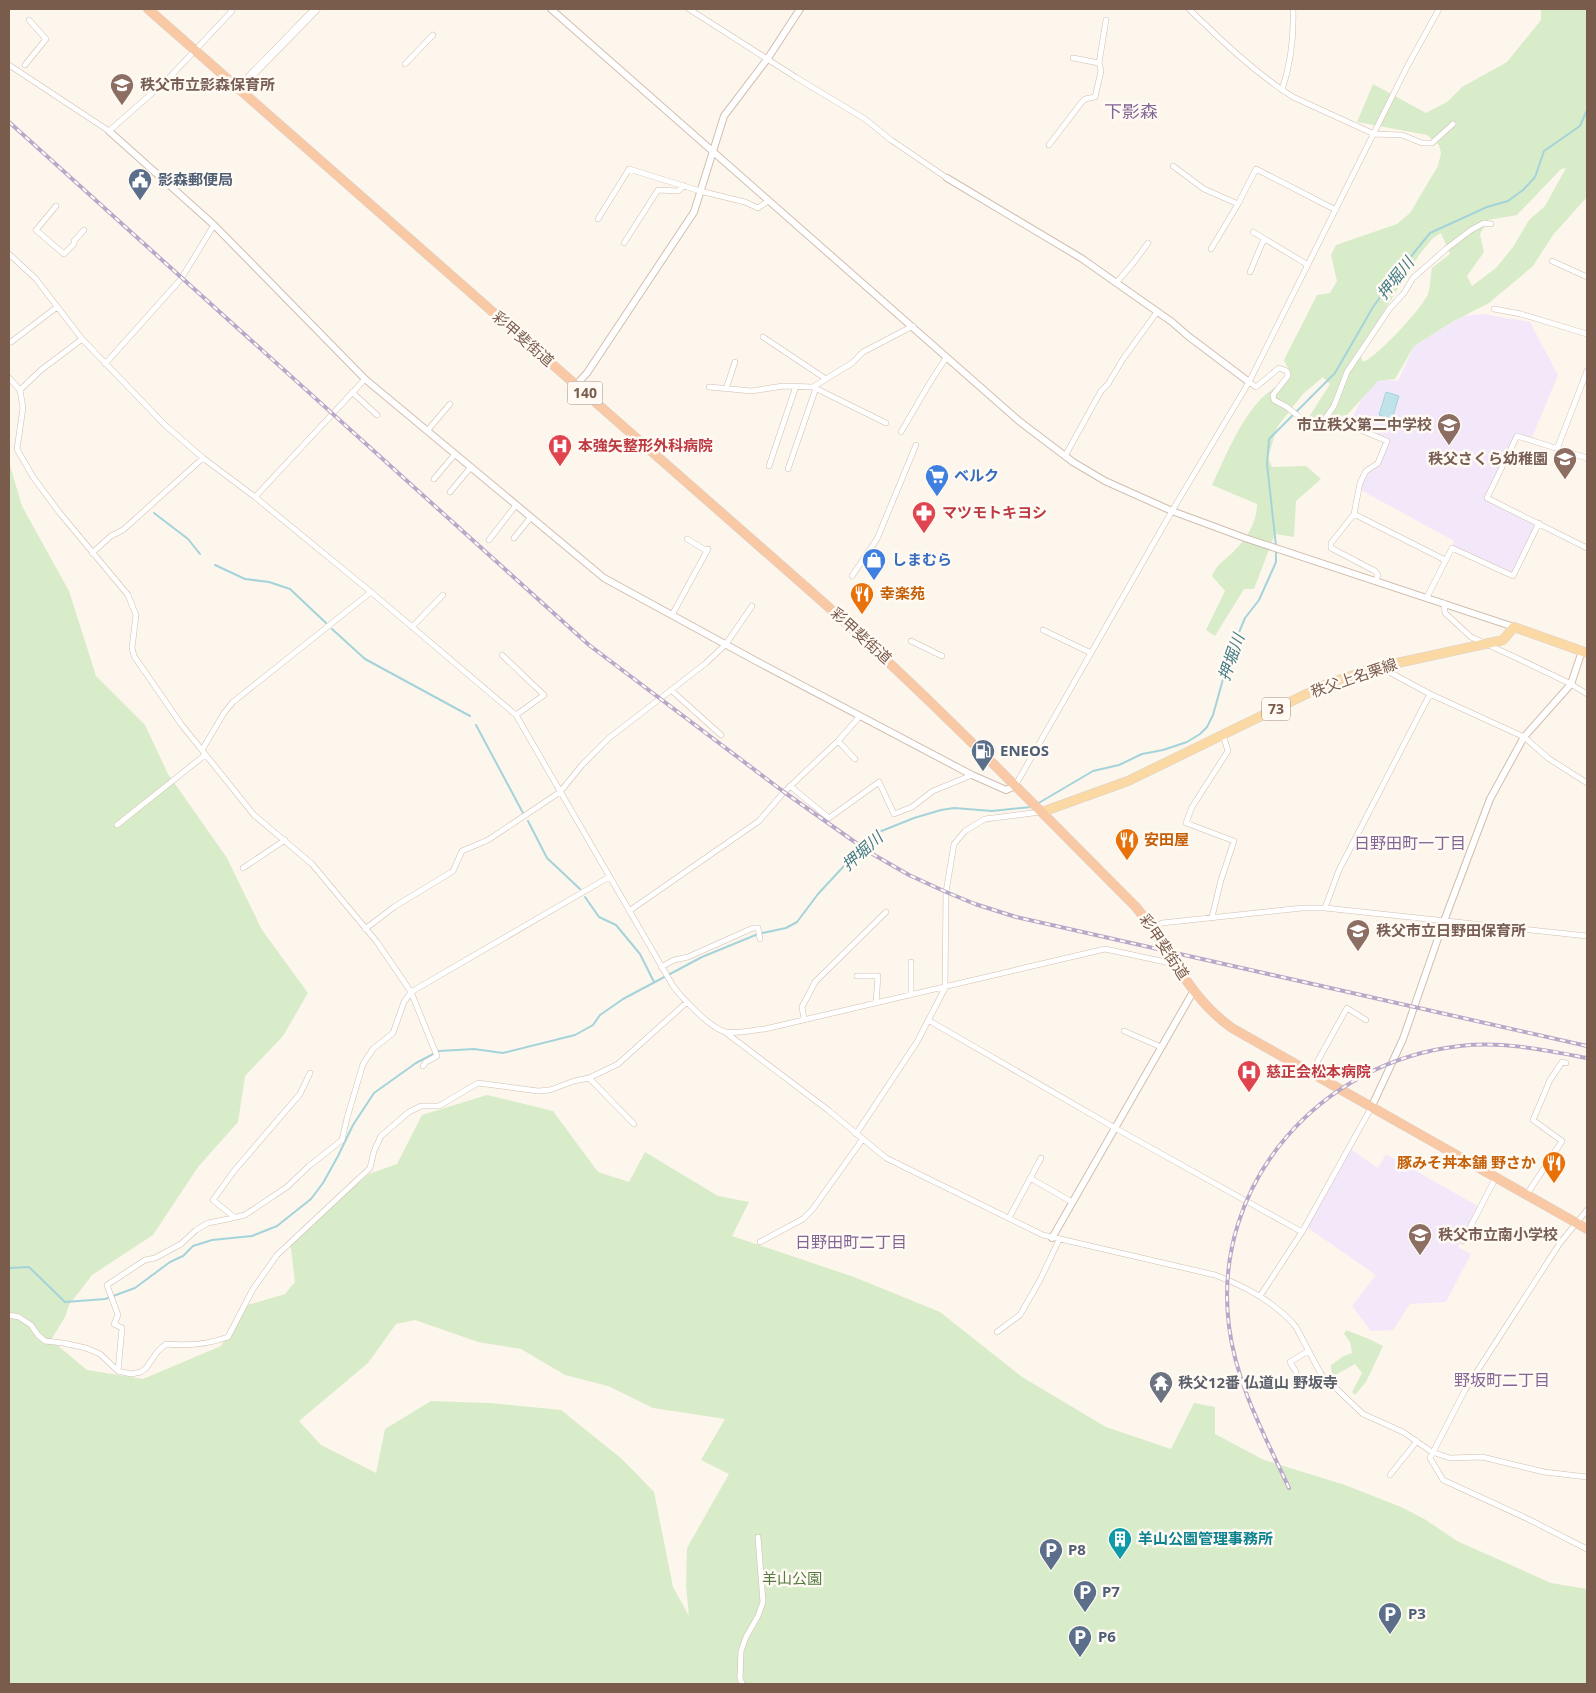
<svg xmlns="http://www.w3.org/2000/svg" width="1596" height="1693" font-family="'Noto Sans','Noto Sans JP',sans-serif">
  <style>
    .education { fill: #f3e8fa }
    .green { fill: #d8ecc9; fill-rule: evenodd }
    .water { fill: #bfe3e8; stroke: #a5d3da }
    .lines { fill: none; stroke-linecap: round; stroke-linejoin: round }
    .stream { stroke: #a5d3da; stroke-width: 2 }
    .minor-casing { stroke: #d1beb0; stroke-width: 6 }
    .tertiary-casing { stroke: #d1beb0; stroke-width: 8 }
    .secondary-casing { stroke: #d6c0b0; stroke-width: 9 }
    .primary-casing { stroke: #dad1cd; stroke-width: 10 }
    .trunk-casing { stroke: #dad1cd; stroke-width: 10 }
    .minor { stroke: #fff; stroke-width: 5 }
    .tertiary { stroke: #fff; stroke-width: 6 }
    .secondary { stroke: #fff; stroke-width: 8 }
    .primary { stroke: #fbd9a5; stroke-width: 9 }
    .trunk { stroke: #f9c8a4; stroke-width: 9 }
    .rail-casing { stroke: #b9a8c9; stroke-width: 4 }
    .rail { stroke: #fffaf3; stroke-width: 2; stroke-dasharray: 5.5; stroke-linecap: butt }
    .labels { text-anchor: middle; stroke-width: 5; stroke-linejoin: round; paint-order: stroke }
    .shield { fill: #fffaf3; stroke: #a28b7f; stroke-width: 1 }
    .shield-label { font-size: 14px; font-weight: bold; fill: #7a5c4d }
    .education-label { font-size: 15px; font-weight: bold; fill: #785e54; stroke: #fffaf3; text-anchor: start }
    .service-label { font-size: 15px; font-weight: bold; fill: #4e5e75; stroke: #fffaf3; text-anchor: start }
    .street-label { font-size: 15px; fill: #7a5c4d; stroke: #fffaf3 }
    .health-label { font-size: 15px; font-weight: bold; fill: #be3a42; stroke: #fffaf3; text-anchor: start }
    .shop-label { font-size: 15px; font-weight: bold; fill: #366cbe; stroke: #fffaf3; text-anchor: start }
    .food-label { font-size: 15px; font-weight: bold; fill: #c56008; stroke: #fffaf3; text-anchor: start }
    .worship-label { font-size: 15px; font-weight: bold; fill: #5b616d; stroke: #fffaf3; text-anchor: start }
    .culture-label { font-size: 15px; font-weight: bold; fill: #0d838f; stroke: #fffaf3; text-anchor: start }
    .park-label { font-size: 15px; fill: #537a41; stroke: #fffaf3 }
    .water-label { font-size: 16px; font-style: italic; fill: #437c86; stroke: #fffaf3 }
    .neighbourhood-label { font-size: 16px; fill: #846695; stroke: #fffaf3 }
    .quarter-label { font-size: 18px; fill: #846695; stroke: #fffaf3 }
  </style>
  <rect width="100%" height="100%" fill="#fdf6ec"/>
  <!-- education -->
  <path class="education" d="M1483 314 1530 322 1558 375 1531 440 1517 436 1487 498 1539 523 1513 576 1452 548 1454 541 1359 489 1368 470 1378 463 1387 441 1349 424 1372 379 1398 381 1414 346 1463 316Z
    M1349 1148 1378 1168 1386 1154 1478 1206 1458 1247 1471 1254 1446 1302 1410 1304 1393 1330 1371 1331 1352 1306 1376 1275 1305 1226Z"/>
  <!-- green -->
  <path class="green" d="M1541 9H1587V197L1553 235 1533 266 1489 303 1454 321 1414 346 1395 379 1378 381 1347 415 1322 418 1309 417 1330 384 1323 377 1303 394 1277 427 1268 458 1272 467 1306 466 1321 479 1296 501 1294 537 1275 534 1254 589H1244L1215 636 1206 630 1225 591 1212 576C1218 562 1226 560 1235 550 1247 538 1257 522 1257 504L1212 485C1227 454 1250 392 1286 383L1291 374 1284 360 1317 295 1330 293 1337 281 1331 255 1336 245 1397 224 1410 213 1438 166 1441 153 1439 145 1427 135 1357 122 1373 84 1426 113 1447 102 1462 87 1507 62 1541 20ZM1566 168 1545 206 1529 220 1513 247 1496 268 1472 286 1467 276 1484 252 1480 234 1488 220 1517 215 1561 169ZM1441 233 1450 254 1432 268C1430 277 1431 291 1426 298 1417 313 1378 356 1363 362L1359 351 1419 255 1433 238Z
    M9 462 22 506 69 591 96 676 145 725 168 774 227 858 262 930 308 993 283 1036 245 1076 238 1122 198 1167 153 1235 92 1275 69 1305 65 1317 51 1340 87 1370 143 1379 221 1346 241 1307 285 1294 295 1282 290 1241 369 1174 397 1164 422 1115 487 1095 553 1111 598 1172 629 1182 645 1152 718 1196 749 1202 732 1236 854 1277 940 1312 1022 1377 1106 1427 1171 1449 1194 1403 1215 1407V1434L1264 1460 1345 1485 1401 1507 1426 1520 1457 1541 1551 1583 1587 1589V1684H9ZM415 1320 478 1342 521 1349 565 1375 608 1386 653 1408 725 1419 701 1460 729 1474 687 1548 686 1587 689 1616 673 1587 654 1492 622 1459 561 1410 490 1403 431 1401 385 1429 376 1473 321 1445 299 1421 368 1363 396 1324Z
    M1346 1330 1369 1339 1383 1346 1366 1382 1355 1395 1352 1392 1362 1373 1355 1364 1332 1377 1331 1365 1344 1356 1352 1353 1350 1342 1344 1334Z"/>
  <!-- water -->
  <path class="water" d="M1386 392 1399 396 1392 419 1379 415Z"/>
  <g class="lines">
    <!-- stream -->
    <path class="stream" d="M154 513 188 539 200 554
      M1276 546 1267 464 1269 439 1335 373 1373 307 1400 270 1430 233 1487 207 1508 201 1523 190 1535 177 1544 151 1580 126 1587 110
      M215 565 245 579 269 582 290 589 326 623
      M332 629 365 659 470 716
      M476 725 523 813
      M1037 804 1093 771 1119 765 1142 754 1163 750 1187 742 1200 734 1207 727 1213 715 1230 654 1245 618 1259 600 1276 562V550
      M528 821 547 858 580 889
      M585 897 599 917 616 925 640 954 654 982
      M9 1268 29 1267 65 1302 105 1299 135 1288 170 1262 183 1256 193 1246 212 1240 252 1236 277 1226 311 1199 323 1183 338 1156 353 1125 374 1093 416 1063 439 1051 474 1049 503 1053 575 1035 593 1025 600 1015 623 999 702 957 758 934 786 928 797 922 818 894 868 840 879 832 914 818 941 810 954 808 992 811 1031 807"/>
    <!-- minor casing -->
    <g class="minor-casing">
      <path id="minor" d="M689 9 797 78 865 119 891 140 947 178
        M1189 9C1222 41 1254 72 1293 97L1374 134 1402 135 1422 143H1432L1453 124
        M1073 58 1099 63
        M405 64 433 35
        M9 65 109 131 167 80 232 11 230 9
        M25 65 46 39 29 20
        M1282 90C1291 63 1294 37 1293 9
        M1049 145 1081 103 1085 99 1095 97 1101 71 1099 63 1106 20
        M1173 166 1204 189 1238 204
        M56 206 36 230 64 254 74 244V241L84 230
        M598 219 629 169 700 191 745 202 758 208 768 201
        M1253 232 1308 265
        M624 243 658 190 678 191 684 186
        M1211 249 1238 204 1256 169 1336 210
        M9 254 36 279 82 339 166 426 203 458 255 497 371 592 516 715 673 986C682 998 711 1029 726 1032 739 1034 753 1030 765 1029L1105 949 1175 964
        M1552 261 1587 277
        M1250 272 1264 239
        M1116 283 1134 262 1148 243
        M1494 309 1521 314 1587 334
        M763 337 826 379
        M11 342 57 307
        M105 364 181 279 214 225
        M9 378 20 390 23 408 17 449 33 477 59 512 128 595 136 615 132 648 134 656 181 724 254 815 312 864 377 942 411 992 437 1056 426 1062 423 1066
        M1249 382 1256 387 1279 368 1287 371 1288 376 1273 395 1274 400 1287 407 1314 429H1324L1341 422 1387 441 1378 463 1366 471 1360 483 1354 514 1331 543V548L1375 571 1378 575 1376 580
        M709 387 752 391 783 386 813 387 886 423
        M813 387 852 363 863 352 913 326
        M726 389 735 362
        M20 390 41 370 82 339
        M352 392 377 415
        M1314 429 1325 419 1334 406 1347 372 1390 308 1404 293 1413 278 1446 249 1471 230 1484 223 1491 224
        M427 431 450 404
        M901 432C916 407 930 380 947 357
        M1557 449 1587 371
        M1065 456 1101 391 1108 384 1123 359 1157 312
        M1587 458 1517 436 1487 498 1587 548
        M769 466 796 386
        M788 469 816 388
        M434 479 455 454
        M450 492 471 467
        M255 497 365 379
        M1354 514 1445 560
        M514 538 531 517
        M687 539 707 551
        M489 540 516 505
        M92 553 111 536 123 530 203 458
        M852 576 877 539 916 445
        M1427 597 1452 548 1513 576 1539 523
        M1444 603 1445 613 1471 637 1521 660 1571 684 1587 694
        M672 615 708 549
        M412 627 443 595
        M1043 630 1091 653
        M911 641 942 656
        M502 655 544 695 516 715
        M1380 667 1430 694 1524 737 1548 758 1587 783
        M671 690 721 735
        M838 741 855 759
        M202 750 224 713 233 702 371 592
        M790 786 829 818 879 782 894 814 912 807 933 791 972 775
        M1015 786 1172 511 1249 382 1408 65 1439 9
        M117 825 205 755
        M243 868 285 840
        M1325 908 1339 870 1430 694
        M629 911 759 821 784 792 838 741 860 716
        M1212 917 1221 880 1234 841 1186 823 1192 807 1228 751 1223 735
        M1153 927 1162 923 1302 908H1325L1587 936
        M365 929 394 907 453 871 462 851 488 840 560 792 582 765 609 738 706 663 726 644 752 606
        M661 967 674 960 688 957 753 928H758L760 939
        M857 976H878L876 1003
        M911 995V962
        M804 1019 802 1007 815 982 886 912
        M928 1020 1115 1128 1302 1232
        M1124 1031 1161 1047
        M725 1032 828 1110 886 1158 1043 1235 1215 1275C1245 1286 1276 1303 1296 1327L1321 1374 1363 1414 1403 1432 1432 1452 1450 1458 1482 1457 1544 1472 1587 1477
        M1311 1073 1347 1008 1366 1020
        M589 1078 634 1124
        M856 1134 917 1042 945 988 946 892 954 844 965 831 985 819 1041 812
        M1030 1178 1072 1202
        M1527 1194 1562 1141 1533 1120 1550 1080 1562 1062 1566 1063
        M1587 1210 1560 1243 1465 1390 1430 1458 1443 1480 1528 1519 1587 1549
        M234 1217 213 1200 234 1171 300 1094 310 1073
        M1009 1218 1041 1158
        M1463 1241 1496 1177
        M760 1242 803 1219 812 1210 862 1140
        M1260 1296 1302 1232 1371 1108
        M9 1315 19 1317 31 1325 38 1335 45 1341 63 1343 86 1348 100 1354 118 1371 131 1374 141 1372 146 1368 158 1351 166 1344C186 1346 209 1344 228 1337L253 1289 277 1255 370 1168 374 1151 381 1136 409 1112 421 1106H439L478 1083 538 1091 550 1090 574 1081 589 1078 618 1064 686 1003
        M997 1332 1020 1315 1040 1280 1059 1240
        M118 1371 122 1328 114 1324 118 1315 107 1285 145 1260 155 1258 181 1244 196 1230 208 1223 228 1219 245 1215 287 1187 309 1166 342 1140 347 1118 363 1064 373 1049 393 1033 404 1002 411 992 609 877
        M1296 1372 1290 1362 1308 1351
        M1390 1475 1417 1441
        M742 1684 740 1678 741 1651 746 1637 758 1616 763 1602 758 1537"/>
    </g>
    <!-- tertiary casing -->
    <g class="tertiary-casing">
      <path id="tertiary" d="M551 9 1019 421 1073 462 1105 481 1172 511 1245 538 1514 627
        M109 131 214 225 365 379 604 578 756 661 972 775 1006 790 1015 786
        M947 178 1081 258 1172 322 1188 336 1249 382
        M576 385 587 373 694 212 724 116 768 58 800 9
        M1371 1108 1403 1039 1444 921 1490 799 1524 737 1571 684 1582 651
        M1052 1238 1193 992"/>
    </g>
    <!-- secondary casing -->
    <g class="secondary-casing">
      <path id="secondary" d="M238 89 316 9"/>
    </g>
    <!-- primary casing -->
    <g class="primary-casing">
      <path id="primary" d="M1042 812 1128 781 1329 683 1379 667 1503 640 1514 627 1587 653"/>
    </g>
    <!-- trunk casing -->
    <g class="trunk-casing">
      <path id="trunk" d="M148 9 807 588C922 689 1028 799 1136 907 1169 948 1188 997 1232 1028L1587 1229"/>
    </g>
    <!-- minor -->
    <use href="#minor" class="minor"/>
    <!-- tertiary -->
    <use href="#tertiary" class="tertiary"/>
    <!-- secondary -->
    <use href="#secondary" class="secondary"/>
    <!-- primary -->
    <use href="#primary" class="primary"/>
    <!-- trunk -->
    <use href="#trunk" class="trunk"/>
    <!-- rail casing -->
    <g class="rail-casing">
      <path id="rail" d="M9 122 589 645 784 792 869 852 909 875 946 892 975 904 1016 917 1587 1046
        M1289 1488C1265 1436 1236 1384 1229 1326 1211 1183 1321 1061 1460 1046 1503 1041 1545 1050 1587 1058"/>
    </g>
    <!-- rail -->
    <use href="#rail" class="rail"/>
  </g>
  <!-- icons -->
  <defs>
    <g id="school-pin" transform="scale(1.25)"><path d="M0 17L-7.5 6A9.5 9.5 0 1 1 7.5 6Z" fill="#8d6e63" stroke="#fffaf3"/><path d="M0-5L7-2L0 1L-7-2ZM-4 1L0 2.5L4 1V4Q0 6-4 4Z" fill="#fff"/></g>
    <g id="civic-pin" transform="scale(1.25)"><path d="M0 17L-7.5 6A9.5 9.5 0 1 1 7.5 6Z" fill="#5c6f8a" stroke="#fffaf3"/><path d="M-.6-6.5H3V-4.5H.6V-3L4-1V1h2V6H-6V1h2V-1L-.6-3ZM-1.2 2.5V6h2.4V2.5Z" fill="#fff"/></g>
    <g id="hospital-pin" transform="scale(1.25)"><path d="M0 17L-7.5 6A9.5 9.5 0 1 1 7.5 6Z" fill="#e0444e" stroke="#fffaf3"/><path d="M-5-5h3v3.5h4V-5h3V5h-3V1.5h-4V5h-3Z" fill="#fff"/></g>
    <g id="supermarket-pin" transform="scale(1.25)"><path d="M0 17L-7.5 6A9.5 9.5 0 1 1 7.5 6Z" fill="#3f7fe0" stroke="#fffaf3"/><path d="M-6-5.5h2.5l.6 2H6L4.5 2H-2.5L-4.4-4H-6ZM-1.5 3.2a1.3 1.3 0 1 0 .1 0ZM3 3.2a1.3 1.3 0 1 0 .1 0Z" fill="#fff"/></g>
    <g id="pharmacy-pin" transform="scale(1.25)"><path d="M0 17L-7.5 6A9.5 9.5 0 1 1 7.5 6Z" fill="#e0444e" stroke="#fffaf3"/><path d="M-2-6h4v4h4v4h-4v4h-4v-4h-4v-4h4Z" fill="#fff"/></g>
    <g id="shop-pin" transform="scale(1.25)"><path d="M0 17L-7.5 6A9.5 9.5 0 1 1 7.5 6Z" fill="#3f7fe0" stroke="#fffaf3"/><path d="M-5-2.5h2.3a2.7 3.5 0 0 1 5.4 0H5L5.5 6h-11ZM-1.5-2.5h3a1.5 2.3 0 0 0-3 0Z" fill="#fff"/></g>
    <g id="restaurant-pin" transform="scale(1.25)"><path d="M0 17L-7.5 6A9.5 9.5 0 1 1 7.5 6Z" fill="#e8710a" stroke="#fffaf3"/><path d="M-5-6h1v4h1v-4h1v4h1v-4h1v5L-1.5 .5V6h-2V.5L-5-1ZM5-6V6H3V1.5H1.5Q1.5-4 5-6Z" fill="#fff"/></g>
    <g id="fuel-pin" transform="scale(1.25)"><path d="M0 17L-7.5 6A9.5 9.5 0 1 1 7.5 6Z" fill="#5c6f8a" stroke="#fffaf3"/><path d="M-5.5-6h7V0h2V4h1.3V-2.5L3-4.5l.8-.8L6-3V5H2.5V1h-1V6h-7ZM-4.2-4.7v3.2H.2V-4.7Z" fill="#fff"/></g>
    <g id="temple-pin" transform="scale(1.25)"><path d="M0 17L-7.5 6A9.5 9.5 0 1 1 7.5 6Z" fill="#6b7280" stroke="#fffaf3"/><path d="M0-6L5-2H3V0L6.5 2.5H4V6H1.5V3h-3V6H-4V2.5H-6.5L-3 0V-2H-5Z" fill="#fff"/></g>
    <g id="building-pin" transform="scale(1.25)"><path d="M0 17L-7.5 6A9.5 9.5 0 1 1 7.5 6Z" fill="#0f9aa8" stroke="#fffaf3"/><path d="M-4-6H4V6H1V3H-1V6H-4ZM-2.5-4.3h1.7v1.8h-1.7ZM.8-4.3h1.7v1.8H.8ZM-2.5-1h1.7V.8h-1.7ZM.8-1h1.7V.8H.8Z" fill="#fff"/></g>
    <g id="parking-pin" transform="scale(1.25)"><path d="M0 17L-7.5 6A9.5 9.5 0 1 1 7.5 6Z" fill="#5c6f8a" stroke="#fffaf3"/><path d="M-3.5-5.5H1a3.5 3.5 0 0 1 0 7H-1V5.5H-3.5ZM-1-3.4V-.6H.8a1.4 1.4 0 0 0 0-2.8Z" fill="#fff"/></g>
  </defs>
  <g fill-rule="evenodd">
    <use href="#school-pin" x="122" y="85"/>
    <use href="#civic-pin" x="140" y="180"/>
    <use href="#school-pin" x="1449" y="425"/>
    <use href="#hospital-pin" x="560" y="446"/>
    <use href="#school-pin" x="1565" y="459"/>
    <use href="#supermarket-pin" x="937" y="476"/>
    <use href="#pharmacy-pin" x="924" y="513"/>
    <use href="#shop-pin" x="874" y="560"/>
    <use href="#restaurant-pin" x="862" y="594"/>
    <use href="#fuel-pin" x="983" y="751"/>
    <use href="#restaurant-pin" x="1127" y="840"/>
    <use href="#school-pin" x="1358" y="931"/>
    <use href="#hospital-pin" x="1249" y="1072"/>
    <use href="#restaurant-pin" x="1554" y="1163"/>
    <use href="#school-pin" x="1420" y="1235"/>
    <use href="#temple-pin" x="1161" y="1383"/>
    <use href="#building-pin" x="1120" y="1539"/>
    <use href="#parking-pin" x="1051" y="1550"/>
    <use href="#parking-pin" x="1085" y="1592"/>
    <use href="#parking-pin" x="1390" y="1614"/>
    <use href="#parking-pin" x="1080" y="1637"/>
  </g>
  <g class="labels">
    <!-- shield labels -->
    <g class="shield">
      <rect x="567.5" y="381.5" width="35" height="23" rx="4"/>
      <rect x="1262" y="697.5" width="28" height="23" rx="4"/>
    </g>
    <g class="shield-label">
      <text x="585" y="398">140</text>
      <text x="1276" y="714">73</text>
    </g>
    <!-- education labels -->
    <g class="education-label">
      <text x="140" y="90">秩父市立影森保育所</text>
      <text x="1432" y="430" text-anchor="end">市立秩父第二中学校</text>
      <text x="1548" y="464" text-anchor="end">秩父さくら幼稚園</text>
      <text x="1376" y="936">秩父市立日野田保育所</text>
      <text x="1438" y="1240">秩父市立南小学校</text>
    </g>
    <!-- service labels -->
    <g class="service-label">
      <text x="158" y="185">影森郵便局</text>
      <text x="1000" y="756">ENEOS</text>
      <text x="1068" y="1555">P8</text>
      <text x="1102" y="1597">P7</text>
      <text x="1408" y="1619">P3</text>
      <text x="1098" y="1642">P6</text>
    </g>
    <!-- street labels -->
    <g class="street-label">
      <text transform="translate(523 339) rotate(41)" y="5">彩甲斐街道</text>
      <text transform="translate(861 636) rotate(42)" y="5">彩甲斐街道</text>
      <text transform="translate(1354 678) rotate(-19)" y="5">秩父上名栗線</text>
      <text transform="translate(1164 947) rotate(56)" y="5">彩甲斐街道</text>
    </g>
    <!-- health labels -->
    <g class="health-label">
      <text x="578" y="451">本強矢整形外科病院</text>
      <text x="942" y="518">マツモトキヨシ</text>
      <text x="1266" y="1077">慈正会松本病院</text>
    </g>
    <!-- shop labels -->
    <g class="shop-label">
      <text x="954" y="481">ベルク</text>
      <text x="892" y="565">しまむら</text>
    </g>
    <!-- food labels -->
    <g class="food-label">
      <text x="880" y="599">幸楽苑</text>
      <text x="1144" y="845">安田屋</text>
      <text x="1536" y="1168" text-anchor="end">豚みそ丼本舗 野さか</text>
    </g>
    <!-- worship labels -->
    <g class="worship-label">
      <text x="1178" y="1388">秩父12番 仏道山 野坂寺</text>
    </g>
    <!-- culture labels -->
    <g class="culture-label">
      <text x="1138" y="1544">羊山公園管理事務所</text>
    </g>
    <!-- park labels -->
    <g class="park-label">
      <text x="792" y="1584">羊山公園</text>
    </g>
    <!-- water labels -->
    <g class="water-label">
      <text transform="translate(1395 278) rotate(-52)" y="6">押堀川</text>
      <text transform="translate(1231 657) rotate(-71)" y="6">押堀川</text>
      <text transform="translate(862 851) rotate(-42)" y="6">押堀川</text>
    </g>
    <!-- neighbourhood labels -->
    <g class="neighbourhood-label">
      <text x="1410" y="849">日野田町一丁目</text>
      <text x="851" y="1248">日野田町二丁目</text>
      <text x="1502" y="1386">野坂町二丁目</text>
    </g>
    <!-- quarter labels -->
    <g class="quarter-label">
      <text x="1131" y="118">下影森</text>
    </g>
  </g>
  <!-- border -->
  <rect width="1596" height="1693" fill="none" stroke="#7a5c4d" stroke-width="20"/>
</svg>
